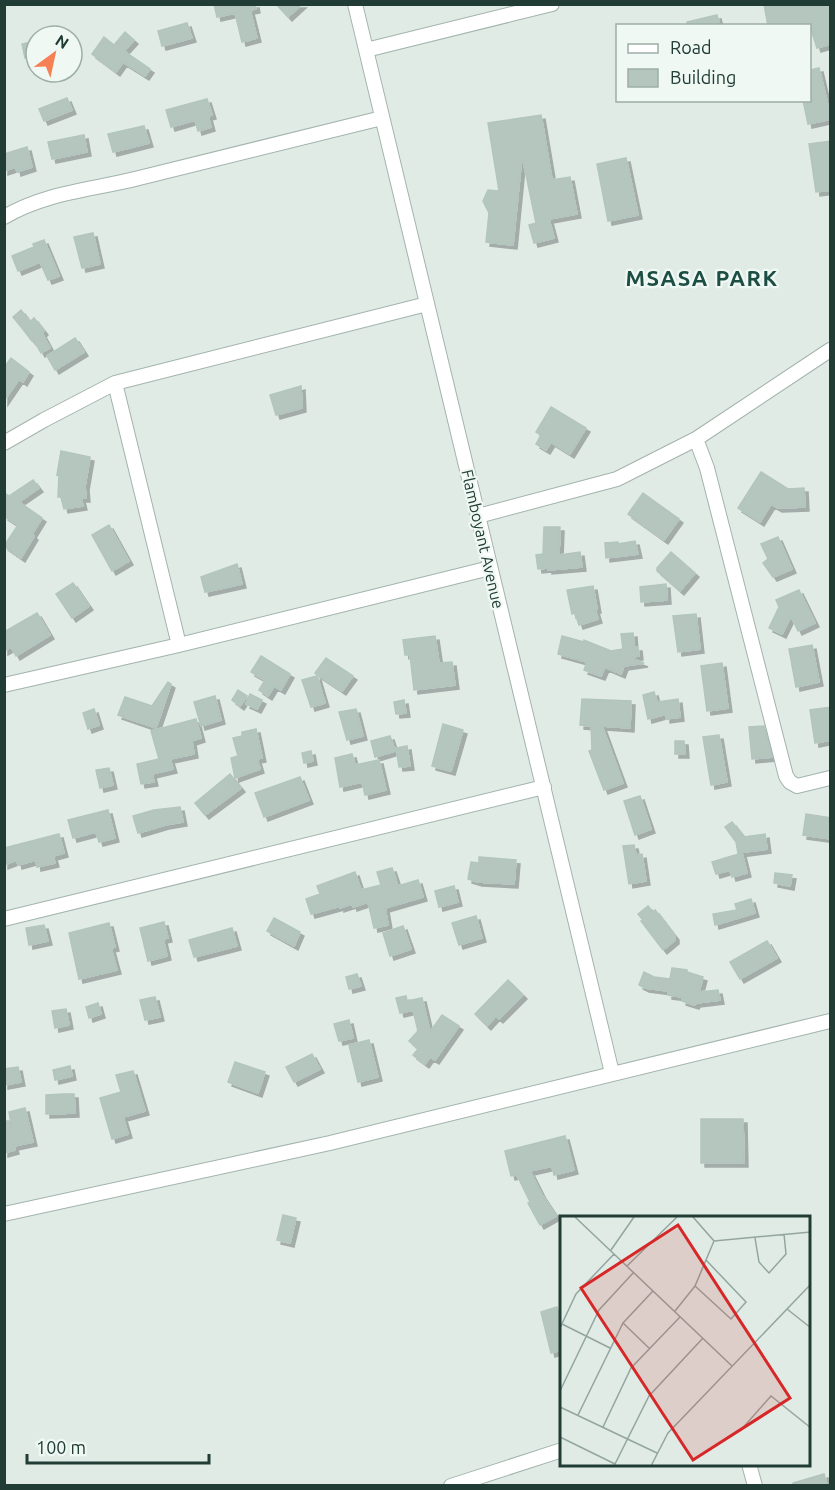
<svg xmlns="http://www.w3.org/2000/svg" width="835" height="1490" font-family="Ubuntu,sans-serif">
  <style>
    .building { fill: #b5c6bf; stroke: #b2c5be; stroke-width: 1.5; filter: url(#shadow) }
    .lines { fill: none; stroke-linecap: round; stroke-linejoin: round }
    .minor-casing { stroke: #a3b3ad; stroke-width: 16 }
    .minor { stroke: #fff; stroke-width: 14 }
    .labels { text-anchor: middle; stroke-width: 4.5; stroke-linejoin: round; paint-order: stroke }
    .street-label { font-size: 16px; fill: #203c35; stroke: #f0f8f4 }
    .district-label { font-size: 22px; font-weight: bold; letter-spacing: 1.5px; fill: #1c4e43; stroke: #f0f8f4 }
    .inset-road { fill: none; stroke: #93a59f; stroke-width: 1.5 }
    .view { fill: #d62828; fill-opacity: 0.15; stroke: #d62828; stroke-width: 3 }
    .inset-edge { fill: none; stroke: #203c35; stroke-width: 3 }
  </style>
  <defs>
    <filter id="shadow"><feDropShadow dx="4" dy="4" stdDeviation="0" flood-color="#0004"/></filter>
  </defs>
  <rect width="100%" height="100%" fill="#e0ebe6"/>
  <!-- building -->
  <path class="building" d="M214 4H255L256 9 250 10 257 38 242 42 235 13 217 17Z
    M276 4H302L288 17Z
    M764 4H831V44L817 48 810 26H768Z
    M717 15 720 26H688L687 22Z
    M187 23 192 38 162 46 158 31Z
    M125 32 134 40 124 51 150 69 145 76 123 62 116 72 92 54 104 37 114 45Z
    M36 41V56L25 58 22 44Z
    M819 68 831 119 808 124 803 100H810V70Z
    M67 98 72 110 44 121 39 109Z
    M207 99 212 115 208 116 211 127 198 131 195 120 171 127 166 110Z
    M541 115 552 180 570 177 577 214 549 219 554 238 534 243 529 225 536 223 522 155 513 245 486 242 489 213 483 201 488 190 499 191 488 123Z
    M144 126 149 143 113 152 108 134Z
    M84 135 87 152 52 159 48 142Z
    M831 141V190L816 192 809 144Z
    M27 147 32 167 17 172 16 167 4 171V154Z
    M626 158 638 215 608 221 597 164Z
    M93 233 100 264 82 268 74 237Z
    M44 240 59 276 48 280 40 262 18 271 12 256 34 247 33 244Z
    M21 310 30 322 34 318 44 331 42 333 50 348 41 353 33 339 32 341 22 328 13 317Z
    M75 338 84 352 55 370 47 356Z
    M11 358 29 372 23 382 19 379 4 401V368Z
    M301 386 302 408 276 415 270 395Z
    M551 407 586 428 570 454 551 442 546 450 536 444 541 435 536 432Z
    M61 451 90 457 85 486 86 498H81L83 506 64 509 61 497H58L59 474 57 475Z
    M761 472 788 489 804 488 805 507 778 508 771 504 760 522 738 508Z
    M33 480 39 488 19 502 42 518 32 534 34 536 21 558 4 546 18 525 4 516V493L9 496Z
    M643 493 679 519 664 540 628 514Z
    M109 525 129 561 112 571 92 535Z
    M544 527H560L559 555 580 552 582 567 548 570V568L538 569 536 555 543 554Z
    M778 537 792 569 773 577 763 563 768 559 761 544Z
    M635 541 638 554 606 558 605 543 618 542V544Z
    M671 552 695 573 680 591 657 571V568Z
    M237 564 242 584 205 592 201 577Z
    M73 583 89 606 72 618 56 594Z
    M666 584 667 600 641 602 640 587Z
    M593 586 597 609H595L598 619 579 625 575 613 572 614 567 590Z
    M799 590 815 623 798 631 791 616 782 634 769 628 779 607 776 600Z
    M37 613 50 635 16 656 11 647 4 651V632Z
    M696 614 700 649 678 652 673 616Z
    M633 633 634 647H638L639 656 633 657V659L644 663 624 666 621 674 605 667 601 676 584 670 587 662 558 654 562 636 584 642V640L611 651 623 649 621 634Z
    M435 636 439 663 452 662 455 685 414 690 410 655H405L403 640Z
    M812 645 819 682 796 687 789 649Z
    M261 656 290 674 281 690 274 686 268 696 259 690 265 680 251 672Z
    M326 658 353 676 342 691 315 673Z
    M722 663 728 708 707 711 701 666Z
    M317 676 325 703 311 707 302 680Z
    M168 682 171 684 156 728 118 715 125 697 152 706Z
    M238 690 247 696 240 706 232 700Z
    M654 692 657 702 678 699 680 717 666 719V714L648 719 643 695Z
    M250 694 262 700 257 709 246 704Z
    M215 696 221 720 201 726 194 702Z
    M582 699 631 701 630 728 602 726 623 783 604 790 589 751 592 750 591 726 580 725Z
    M404 700 406 713 396 714 394 702Z
    M831 707V740L815 743 810 710Z
    M94 709 99 725 88 729 83 713Z
    M356 709 363 736 347 740 339 712Z
    M196 719 201 738 192 741 194 754 170 759 173 769 152 774 154 782 141 784 137 764 159 759 151 731Z
    M443 724 463 730 451 771 432 766Z
    M764 726 772 757 752 759 749 727Z
    M256 729 262 758 257 759 260 769 235 778 231 758 238 756 233 738 242 736V732Z
    M719 735 727 782 711 785 703 737Z
    M390 736 395 751 375 757 371 741Z
    M675 741H684L685 754H675Z
    M407 746 410 766 399 767 396 748Z
    M311 751 313 761 304 763 302 753Z
    M352 754 355 765 379 760 386 790 365 795 362 782 340 787 335 758Z
    M109 768 113 785 100 788 96 770Z
    M230 774 241 788 205 815 195 803Z
    M300 777 309 800 264 817 255 793Z
    M640 796 651 829 635 835 624 801Z
    M180 807 183 822 165 825 138 833 133 816 154 810Z
    M108 810 115 838 99 842 96 832 73 838 68 820Z
    M806 814 831 818V839L803 835Z
    M732 822 744 837 765 834 767 849 738 853 736 842 725 827Z
    M59 834 64 853 53 856 55 863 37 867 36 860 18 865 17 860 4 865V848Z
    M634 845 636 855 642 854 646 881 629 884 623 846Z
    M742 853 747 873 732 877 730 870 716 874 712 862Z
    M479 857 516 860 514 884 478 882 468 879 471 862 479 863Z
    M392 868 398 886 418 880 423 897 385 908 388 925 374 928 368 902 353 907 352 904 340 908V906L311 914 306 899 320 894 317 886 355 872 361 890 381 885 377 872Z
    M775 873 792 875 790 886 774 883Z
    M454 886 458 902 439 907 435 891Z
    M751 899 755 913 715 925 713 914 737 910 735 904Z
    M648 906 653 912 655 910 675 936V940L663 950 641 921 643 920 638 914Z
    M476 916 482 938 459 945 452 923Z
    M274 918 300 932 294 946 267 931Z
    M164 922 168 938 163 939 167 956 148 961 140 928Z
    M109 923 115 947 111 948 117 970 79 979 69 933Z
    M44 925 48 941 29 945 26 928Z
    M403 926 411 949 390 956 383 933Z
    M232 928 237 946 194 957 189 940Z
    M767 941 777 958 740 979 730 962Z
    M672 968 687 970V972L703 977 699 992 718 990 720 1000 696 1003 695 1005 682 1001 683 997 668 995V991L645 988 639 985 644 972 654 977 670 979Z
    M357 974 361 986 349 989 346 977Z
    M508 980 523 995 499 1019 496 1016 487 1026 475 1014Z
    M406 996 407 1001 422 998 430 1032 442 1015 459 1026 435 1060 430 1057 425 1064 413 1055 418 1049 409 1041 418 1031 413 1010 400 1013 396 998Z
    M155 997 160 1017 145 1020 140 1000Z
    M98 1003 101 1014 89 1018 86 1007Z
    M66 1009 69 1025 55 1028 52 1011Z
    M349 1020 353 1038 339 1041 334 1024Z
    M369 1040 378 1077 358 1082 349 1045Z
    M312 1054 320 1069 294 1082 286 1067Z
    M235 1062 265 1072 258 1093 228 1082Z
    M70 1066 72 1076 55 1080 53 1070Z
    M18 1067 21 1082 4 1085V1069Z
    M133 1071 145 1111 123 1117 128 1134 112 1139 100 1098 121 1092 116 1075Z
    M64 1094H74L75 1113 46 1114V1095Z
    M25 1108 33 1142 14 1146 15 1150 4 1153V1121H9L11 1130 12 1129 9 1112Z
    M701 1119H743L744 1163H701Z
    M565 1136 574 1170 554 1175 552 1166 530 1171 542 1195 556 1216 540 1225 528 1203 530 1202 517 1175 511 1176 505 1151Z
    M283 1215 296 1218 290 1243 277 1240Z
    M557 1307 562 1323V1350L551 1353 541 1312Z
    M824 1474 827 1485H793V1483Z"/>
  <g class="lines">
    <!-- minor casing -->
    <g class="minor-casing">
      <path id="minor" d="M355 4 612 1073
        M366 50 552 4
        M4 217C47 192 92 190 139 178 220 158 301 138 382 118
        M115 383 179 645
        M696 439 707 468 786 776 790 782 797 786 830 778
        M4 443 44 420 115 383 427 304
        M478 516 617 479 696 439 830 350
        M4 685 179 645 490 568
        M4 919 544 787
        M4 1214 330 1143 830 1021
        M749 1464 755 1486
        M451 1486 562 1450"/>
    </g>
    <!-- minor -->
    <use href="#minor" class="minor"/>
  </g>
  <g class="labels">
    <!-- street labels -->
    <g class="street-label">
      <text transform="translate(483 539) rotate(77)" y="6">Flamboyant Avenue</text>
    </g>
    <!-- district labels -->
    <g class="district-label">
      <text x="702" y="286">MSASA PARK</text>
    </g>
  </g>
  <!-- overview -->
  <g transform="translate(560 1216)">
    <rect width="250" height="250" fill="#e0ebe6"/>
    <path class="inset-road" d="M15 1 172 150M195 22 199 46 209 57 226 38 224 18M154 25 251 16M51 34 74 1M67 50 117 1M135 70 171 103 186 86 146 44M227 93 251 112M115 95 135 70 154 25 133 1M63 107 90 133M2 108 50 132M0 112 16 78 54 38M0 175 39 94 74 56M0 191 97 237M18 199 63 107 93 75M43 211 71 152 120 101M180 215 211 180 251 212M0 221 55 248M54 250 89 180 143 122M91 250 108 217 251 68"/>
    <path class="view" d="M118 9 230 182 133 244 21 72Z"/>
    <rect width="250" height="250" class="inset-edge"/>
  </g>
  <!-- border -->
  <rect width="835" height="1490" fill="none" stroke="#203c35" stroke-width="12"/>
  <!-- legend -->
  <rect x="616" y="24" width="195" height="78" fill="#f0f8f4" stroke="#9dada8" stroke-width="1.5"/>
  <rect x="628" y="44" width="30" height="9" fill="#ffffff" stroke="#9dada8" stroke-width="1.5"/>
  <text x="670" y="54" font-size="18" fill="#203c35">Road</text>
  <rect x="628" y="69" width="30" height="18" fill="#b5c6bf" stroke="#9dada8" stroke-width="1.5"/>
  <text x="670" y="84" font-size="18" fill="#203c35">Building</text>
  <!-- north arrow -->
  <g transform="translate(54 54) rotate(33)"><circle r="28" fill="#f0f8f4" stroke="#9dada8" stroke-width="1.5"/>
  <path d="M0-4.5L10 22L0 15L-10 22Z" fill="#f58054"/>
  <text y="-9" font-size="16" font-weight="bold" text-anchor="middle" fill="#203c35">N</text>
  </g>
  <!-- scale -->
  <path d="M27 1454v9h182v-9" fill="none" stroke="#203c35" stroke-width="3"/>
  <text x="36" y="1454" font-size="18" fill="#203c35" stroke="#f0f8f4" stroke-width="4.5" paint-order="stroke">100 m</text>
</svg>
